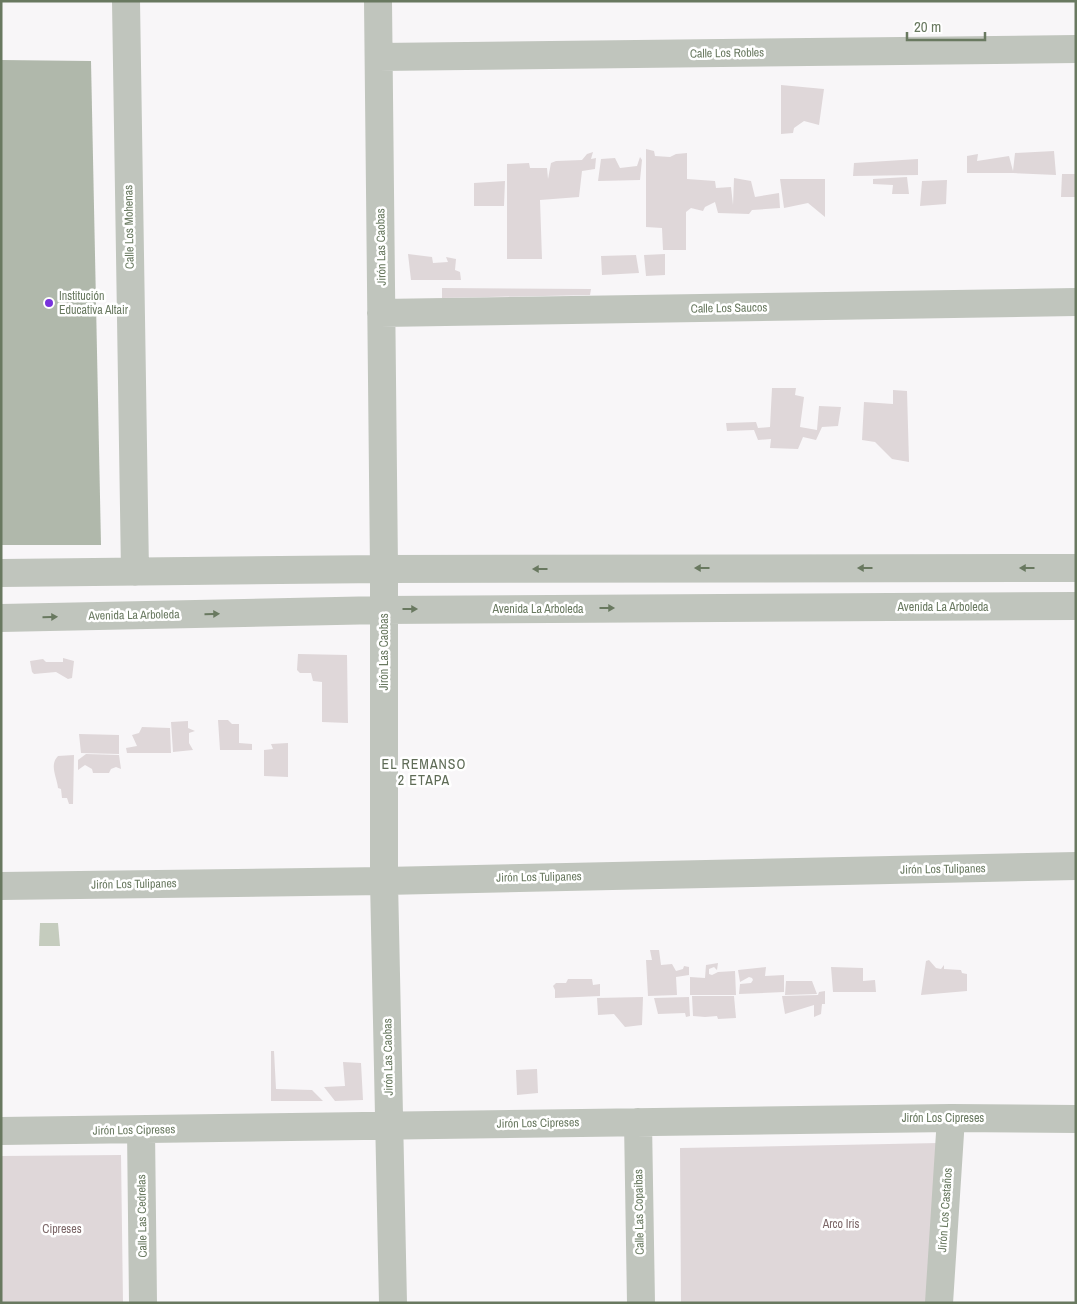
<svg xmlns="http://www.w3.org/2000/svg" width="1077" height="1304" font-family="'Archivo Narrow',sans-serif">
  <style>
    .green { fill: #dfd7d9 }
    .water { fill: #c5ccbe }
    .building { fill: #b0b8ab }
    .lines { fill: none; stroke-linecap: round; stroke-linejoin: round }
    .minor { stroke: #c0c5bd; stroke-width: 28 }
    .oneway { fill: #697960 }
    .poi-dot { fill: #7832dc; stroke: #fff; stroke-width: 2 }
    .labels { text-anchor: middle; stroke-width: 5; stroke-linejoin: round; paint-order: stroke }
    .street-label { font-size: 12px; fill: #697960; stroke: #fff }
    .poi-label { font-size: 12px; fill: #697960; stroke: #fff; text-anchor: start }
    .park-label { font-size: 12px; fill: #7d6768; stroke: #fff }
    .neighbourhood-label { font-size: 14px; letter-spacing: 1px; fill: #5e6b56; stroke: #fff }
  </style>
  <rect width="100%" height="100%" fill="#f8f6f8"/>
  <!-- green -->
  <path class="green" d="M781 85 824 89 819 125 804 121 794 128 793 133 781 134Z
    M646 149 654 151 655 156 670 157 676 154 687 153V179L715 181 716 188 731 187 733 205 734 178 751 181 755 197 779 193 780 208 752 210 749 214 718 213 715 202 705 207 703 211 691 208 686 212V250H663L662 228 646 227Z
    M1054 151 1056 175 1013 173H967V156L978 154 977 161 1009 156 1013 171 1015 153Z
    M593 152 591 159 596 158 595 169 582 171 579 197 540 200 542 259H507V164L529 163 530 168H547L548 179 551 163 556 161 582 160 587 154Z
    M640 157 642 160 640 180 598 181 601 159 615 158 620 168 637 166Z
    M918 159V175L853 176 854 163Z
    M1062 174H1076V197H1061Z
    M907 177 909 194H892L893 185 873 184V179Z
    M780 179H825V217L808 203 784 208Z
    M947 180 946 204 920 206 922 181Z
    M505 181 504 206H474V183Z
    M408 254 432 257 433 263 448 262 446 257 456 259 455 270 460 272 461 280H411Z
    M665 254V275L646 276 644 255Z
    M636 255 639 273 602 275 601 256Z
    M442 288 591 289 590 295 442 298Z
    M772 388H796L795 395 804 397 800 427 817 430 819 406 841 407 838 426 822 427 816 440 803 437 798 449 770 448 771 439 758 440 754 430 727 431 726 423 756 422 758 428 770 427Z
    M893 390 907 391 909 462 892 459 875 442 862 440 864 402 893 404Z
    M298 654 347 655 348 723 322 722V682L313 681 311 673H300L297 670Z
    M63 658 74 661 72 678 68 679 56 672 34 674 32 672 30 661 43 659 46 662H63Z
    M218 720H228L232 724H239V743L252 744V750H220Z
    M188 721V728L195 731 189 733V743L193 750 173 752 171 722Z
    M142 727 170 728 171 753H127L126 748 137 746 132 735 139 733Z
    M79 734 119 735V754L81 753Z
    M288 743V777L264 776V750L273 749 271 744Z
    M86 754 119 755 121 769 116 767 111 769 109 773H93L92 769 85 765 78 770V760Z
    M74 755 73 804H69L67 798H62L61 789 58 788C57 777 49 765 58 756Z
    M650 950H659L661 965 672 964 676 971 683 969 684 966 689 967V975L676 977 677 995 648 996 646 960H652Z
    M929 960 936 968 941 969 944 965V969L961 970 962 973 967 974V991L921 995 926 961Z
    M718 963 717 970 714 967 709 969V974L712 975 718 972 735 971 736 995H690V977L705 978 706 965Z
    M766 967 765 976 784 975V992L739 994 740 984 751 983 753 980 752 978 749 977 740 982 738 970Z
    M831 967 863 968V981L875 980 876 992H833Z
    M568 979H592L593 985 600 984V996L555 998V990L553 986 556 983H566Z
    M786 981H812L817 994 785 995Z
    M825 991V1004H822L821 1014 814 1017V1005L785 1014 782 996 818 995 819 992Z
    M692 996H734L736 1018 718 1019 717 1016 705 1017 693 1016Z
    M643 997 642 1025 625 1027 614 1014 598 1015 597 998Z
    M689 997 690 1016 686 1017 685 1013 658 1014 654 998Z
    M271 1051H274L276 1089 312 1090 323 1101H271Z
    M343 1062 361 1063 363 1100 335 1101 324 1087 345 1086Z
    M537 1069 538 1093 517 1095 516 1070Z
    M939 1143 928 1303H681L680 1148Z
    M121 1155 123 1303H1V1156Z"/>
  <!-- water -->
  <path class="water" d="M40 923H58L60 946H39Z"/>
  <!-- building -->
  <path class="building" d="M1 60 91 61 101 545H1Z"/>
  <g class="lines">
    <!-- minor -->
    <path class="minor" d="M126 1 135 572
      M378 1 384 569V881L393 1303
      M379 57 1076 49
      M381 313 1076 302
      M1 573 384 569 1076 568
      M1 618 383 610 1076 606
      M1 886 384 881 1076 866
      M638 1122 641 1303
      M141 1130 143 1303
      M1 1131 951 1118 1076 1119
      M939 1303 951 1118"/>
  </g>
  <!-- one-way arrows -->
  <defs><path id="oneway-solid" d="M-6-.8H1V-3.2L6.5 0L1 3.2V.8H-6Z" transform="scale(1.25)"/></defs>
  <g class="oneway">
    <use href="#oneway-solid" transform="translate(702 568) rotate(180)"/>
    <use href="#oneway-solid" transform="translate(865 568) rotate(180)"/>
    <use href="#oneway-solid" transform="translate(1027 568) rotate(180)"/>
    <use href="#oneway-solid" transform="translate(540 569) rotate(180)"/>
    <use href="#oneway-solid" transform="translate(607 608)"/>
    <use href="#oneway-solid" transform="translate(410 609)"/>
    <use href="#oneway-solid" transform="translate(212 614) rotate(-1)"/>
    <use href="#oneway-solid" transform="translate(50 617) rotate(-1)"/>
  </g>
  <!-- markers -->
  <circle class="poi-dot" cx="49" cy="303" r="5"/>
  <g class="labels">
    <!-- street labels -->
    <g class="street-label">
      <text transform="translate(727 53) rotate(-1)" y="4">Calle Los Robles</text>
      <text transform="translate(129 227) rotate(-91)" y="4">Calle Los Mohenas</text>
      <text transform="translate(381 247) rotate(-91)" y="4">Jirón Las Caobas</text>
      <text transform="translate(729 308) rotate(-1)" y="4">Calle Los Saucos</text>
      <text x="943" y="611">Avenida La Arboleda</text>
      <text x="538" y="613">Avenida La Arboleda</text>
      <text transform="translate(134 615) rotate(-1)" y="4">Avenida La Arboleda</text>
      <text transform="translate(384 652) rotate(-90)" y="4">Jirón Las Caobas</text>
      <text transform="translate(943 869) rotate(-1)" y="4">Jirón Los Tulipanes</text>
      <text transform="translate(539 877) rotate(-1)" y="4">Jirón Los Tulipanes</text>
      <text transform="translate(134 884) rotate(-1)" y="4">Jirón Los Tulipanes</text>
      <text transform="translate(388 1057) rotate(-91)" y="4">Jirón Las Caobas</text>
      <text x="943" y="1122">Jirón Los Cipreses</text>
      <text transform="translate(538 1123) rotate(-1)" y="4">Jirón Los Cipreses</text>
      <text transform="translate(134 1130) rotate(-1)" y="4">Jirón Los Cipreses</text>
      <text transform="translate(945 1210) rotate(-86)" y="4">Jirón Los Castaños</text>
      <text transform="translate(639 1212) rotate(-91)" y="4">Calle Las Copaibas</text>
      <text transform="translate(142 1216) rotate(-91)" y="4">Calle Las Cedrelas</text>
    </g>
    <!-- poi labels -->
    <g class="poi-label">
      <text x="59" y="300">Institución<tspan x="59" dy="14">Educativa Altair</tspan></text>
    </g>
    <!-- park labels -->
    <g class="park-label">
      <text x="841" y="1228">Arco Iris</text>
      <text x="62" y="1233">Cipreses</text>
    </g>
    <!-- neighbourhood labels -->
    <g class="neighbourhood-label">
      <text x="424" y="769">EL REMANSO<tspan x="424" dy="16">2 ETAPA</tspan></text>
    </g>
  </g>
  <!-- border -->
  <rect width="1077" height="1304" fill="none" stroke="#697960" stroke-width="5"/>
  <!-- scale -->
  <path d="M907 32v8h78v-8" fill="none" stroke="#697960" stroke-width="2.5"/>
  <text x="914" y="32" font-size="15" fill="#697960" stroke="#ffffff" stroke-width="4" paint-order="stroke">20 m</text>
</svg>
